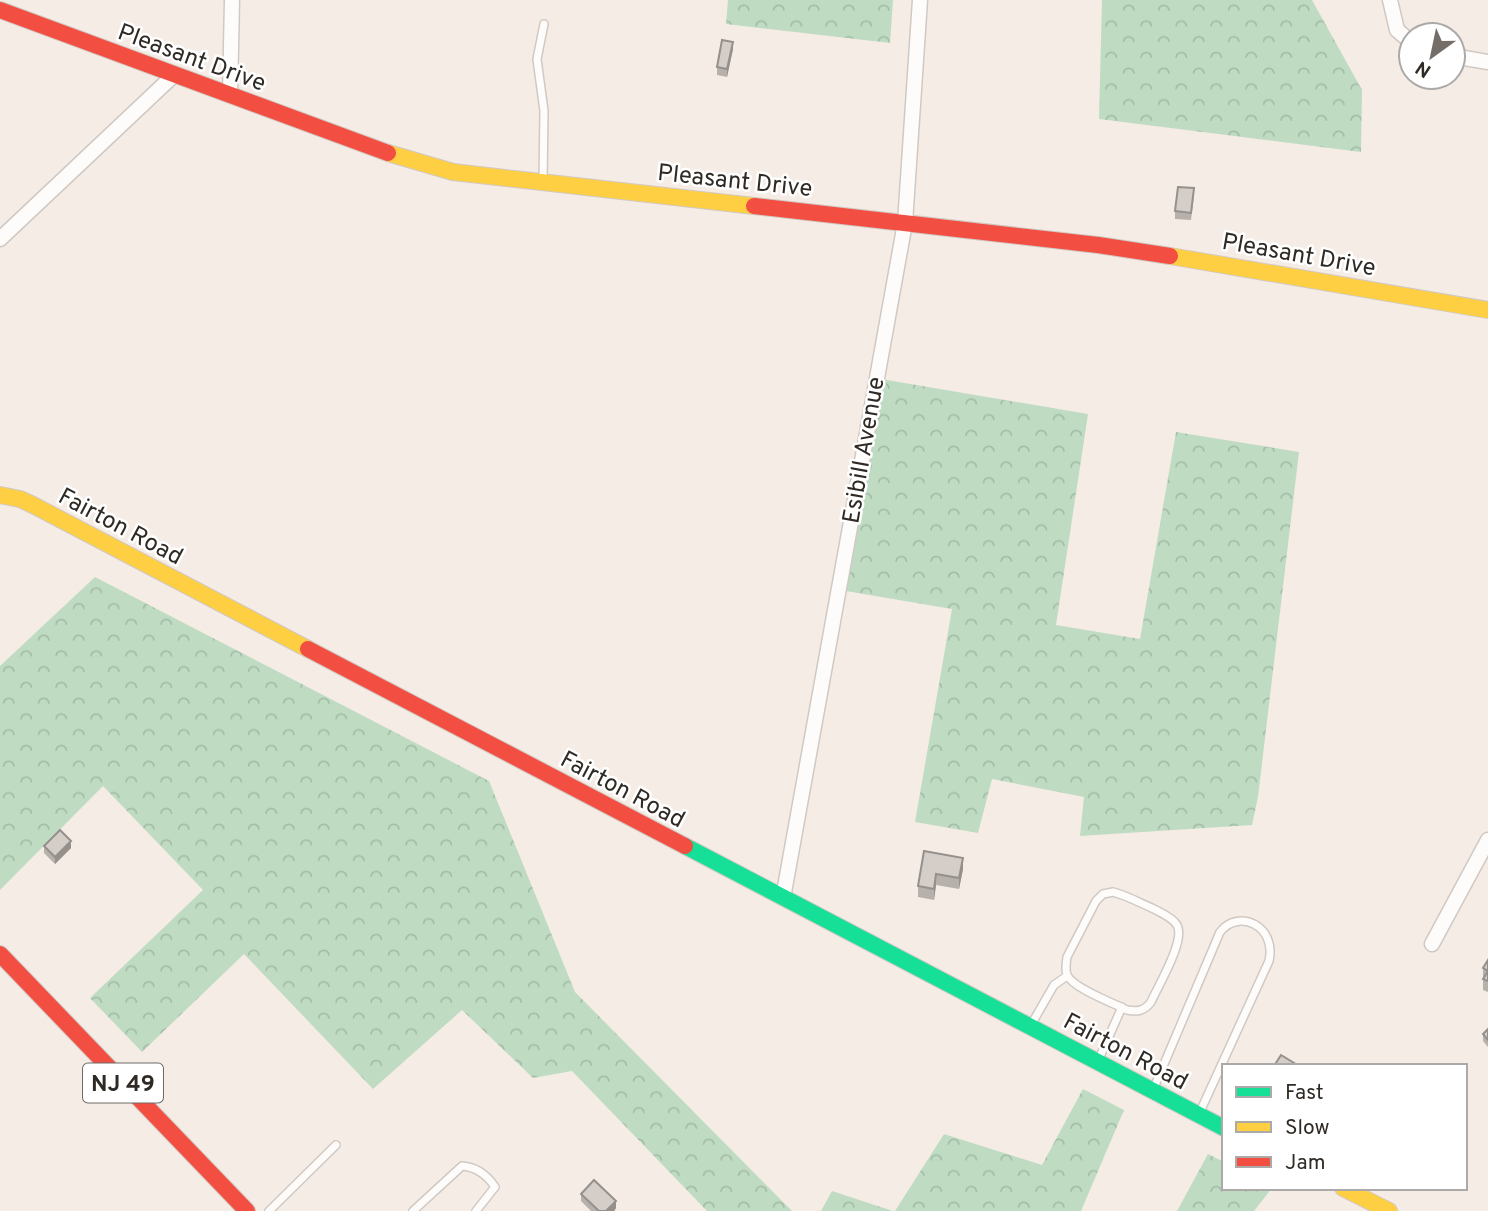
<svg xmlns="http://www.w3.org/2000/svg" width="1488" height="1211" font-family="Overpass,sans-serif">
  <style>
    .forest { fill: url(#forest-crowns) }
    .lines { fill: none; stroke-linecap: round; stroke-linejoin: round }
    .lane-casing { stroke: #d0c9c3; stroke-width: 10 }
    .street-casing { stroke: #d0c9c3; stroke-width: 17 }
    .fast-casing { stroke: #d0c9c3; stroke-width: 18 }
    .slow-casing { stroke: #d0c9c3; stroke-width: 18 }
    .jam-casing { stroke: #d0c9c3; stroke-width: 18 }
    .lane { stroke: #fefcfb; stroke-width: 7 }
    .street { stroke: #fefcfb; stroke-width: 14 }
    .fast { stroke: #16e098; stroke-width: 16 }
    .slow { stroke: #ffcf43; stroke-width: 16 }
    .jam { stroke: #f24e42; stroke-width: 16 }
    .wall { fill: #b7b1ac }
    .shaded-wall { fill: #95908c }
    .building { fill: #d5cec8; stroke: #95908c; stroke-width: 2 }
    .labels { text-anchor: middle; stroke-width: 5; stroke-linejoin: round; paint-order: stroke }
    .shield { fill: #fff; stroke: #6e6a66; stroke-width: 2 }
    .shield-label { font-size: 23px; font-weight: bold; fill: #302a25 }
    .street-label { font-size: 24px; fill: #302a25; stroke: #fff }
  </style>
  <defs>
    <pattern id="forest-crowns" width="20" height="18" patternUnits="userSpaceOnUse" patternTransform="scale(1.75)"><rect width="20" height="18" fill="#bfdcc3"/><path d="M2 6a3 3 0 1 1 6 0M12 15a3 3 0 1 1 6 0" fill="none" stroke="#a4bda7"/></pattern>
  </defs>
  <rect width="100%" height="100%" fill="#f5ece5"/>
  <!-- forest -->
  <path class="forest" d="M728 0H893L890 43 726 24Z
    M1102 0H1312L1362 90 1361 152 1099 119Z
    M875 378 1088 414 1056 625 1140 639 1176 432 1299 452 1258 797 1252 825 1080 836 1084 797 992 779 978 833 915 822 952 609 840 590Z
    M95 577 489 781 575 992 792 1211H707L572 1071 533 1078 462 1010 373 1089 244 954 142 1052 90 998 203 890 103 786 0 890V666Z
    M1083 1089 1124 1110 1081 1211H895L944 1134 1042 1165Z
    M1208 1154 1224 1162V1188H1272L1254 1211H1177Z
    M832 1191 893 1211H821Z"/>
  <g class="lines">
    <!-- lane casing -->
    <g class="lane-casing">
      <path id="lane" d="M543 182 544 111 537 59 544 24
        M1113 892C1128 896 1140 903 1154 909 1161 913 1172 917 1177 925 1186 940 1158 986 1151 1002 1144 1011 1138 1012 1127 1010 1113 1003 1073 988 1067 975 1065 969 1066 963 1067 957L1096 901 1103 894Z
        M1031 1025 1054 985 1067 976
        M1098 1061 1122 1007
        M1153 1090 1220 932C1239 908 1277 926 1269 961L1199 1114
        M269 1211 336 1145
        M413 1211 462 1166C477 1167 487 1175 495 1187L476 1211"/>
    </g>
    <!-- street casing -->
    <g class="street-casing">
      <path id="street" d="M1390 0 1397 30 1411 42
        M1453 56 1488 62
        M230 95 232 0
        M0 239 175 74
        M783 898 905 223 920 0
        M1432 944 1488 840"/>
    </g>
    <!-- fast casing -->
    <g class="fast-casing">
      <path id="fast" d="M685 846 1224 1128"/>
    </g>
    <!-- slow casing -->
    <g class="slow-casing">
      <path id="slow" d="M388 153 453 172 754 206
        M1170 256 1488 310
        M0 495 20 499 33 505 308 649
        M1343 1188 1389 1211"/>
    </g>
    <!-- jam casing -->
    <g class="jam-casing">
      <path id="jam" d="M0 10 388 153
        M754 206 1098 245 1170 256
        M308 649 685 846
        M0 954 247 1211"/>
    </g>
    <!-- lane -->
    <use href="#lane" class="lane"/>
    <!-- street -->
    <use href="#street" class="street"/>
    <!-- fast -->
    <use href="#fast" class="fast"/>
    <!-- slow -->
    <use href="#slow" class="slow"/>
    <!-- jam -->
    <use href="#jam" class="jam"/>
  </g>
  <!-- wall -->
  <path class="wall" d="M733 49 727 77 717 75V67Z
    M1194 196 1191 220 1175 219V211Z
    M44 846 71 848 55 864 44 853Z
    M963 858V869L959 889 936 885 934 900 918 897V886Z
    M1488 960V992L1483 990V968Z
    M1488 1029V1047L1483 1041V1034Z
    M581 1194 616 1208 614 1211H591L581 1201Z"/>
  <!-- shaded-wall -->
  <path class="shaded-wall" d="M733 42V49L727 77V69Z
    M71 841V848L55 864V857Z
    M963 858V869L959 889V878Z
    M936 874V885L934 900V889Z
    M616 1201V1208L614 1211H606Z"/>
  <!-- building -->
  <path class="building" d="M722 40 733 42 727 69 717 67Z
    M1178 187 1194 188 1191 213 1175 211Z
    M60 830 71 841 55 857 44 846Z
    M924 851 963 858 959 878 936 874 934 889 918 886Z
    M1488 960V981L1483 979 1488 971 1483 968Z
    M1488 1029V1040L1483 1034Z
    M1281 1055 1299 1066H1274Z
    M594 1180 616 1201 606 1211H599L581 1194Z"/>
  <g class="labels">
    <!-- shield labels -->
    <rect class="shield" x="83" y="1063.5" width="80" height="39" rx="5"/>
    <g class="shield-label">
      <text x="123" y="1091">NJ 49</text>
    </g>
    <!-- street labels -->
    <g class="street-label">
      <text transform="translate(192 57) rotate(20)" y="8">Pleasant Drive</text>
      <text transform="translate(735 180) rotate(6)" y="8">Pleasant Drive</text>
      <text transform="translate(1299 254) rotate(10)" y="8">Pleasant Drive</text>
      <text transform="translate(863 450) rotate(-80)" y="8">Esibill Avenue</text>
      <text transform="translate(121 526) rotate(28)" y="8">Fairton Road</text>
      <text transform="translate(623 789) rotate(28)" y="8">Fairton Road</text>
      <text transform="translate(1126 1051) rotate(28)" y="8">Fairton Road</text>
    </g>
  </g>
  <!-- legend -->
  <rect x="1222" y="1064" width="245" height="126" fill="#ffffff" stroke="#acaaa8" stroke-width="2"/>
  <rect x="1236" y="1087" width="35" height="10" fill="#16e098" stroke="#acaaa8" stroke-width="2"/>
  <text x="1285" y="1099" font-size="21" fill="#302a25">Fast</text>
  <rect x="1236" y="1122" width="35" height="10" fill="#ffcf43" stroke="#acaaa8" stroke-width="2"/>
  <text x="1285" y="1134" font-size="21" fill="#302a25">Slow</text>
  <rect x="1236" y="1157" width="35" height="10" fill="#f24e42" stroke="#acaaa8" stroke-width="2"/>
  <text x="1285" y="1169" font-size="21" fill="#302a25">Jam</text>
  <!-- north arrow -->
  <g transform="translate(1432 56) rotate(213)"><circle r="33" fill="#ffffff" stroke="#acaaa8" stroke-width="2"/>
  <path d="M0-5L12 26L0 18L-12 26Z" fill="#756e68"/>
  <text y="-10" font-size="19" font-weight="bold" text-anchor="middle" fill="#302a25">N</text>
  </g>
</svg>
